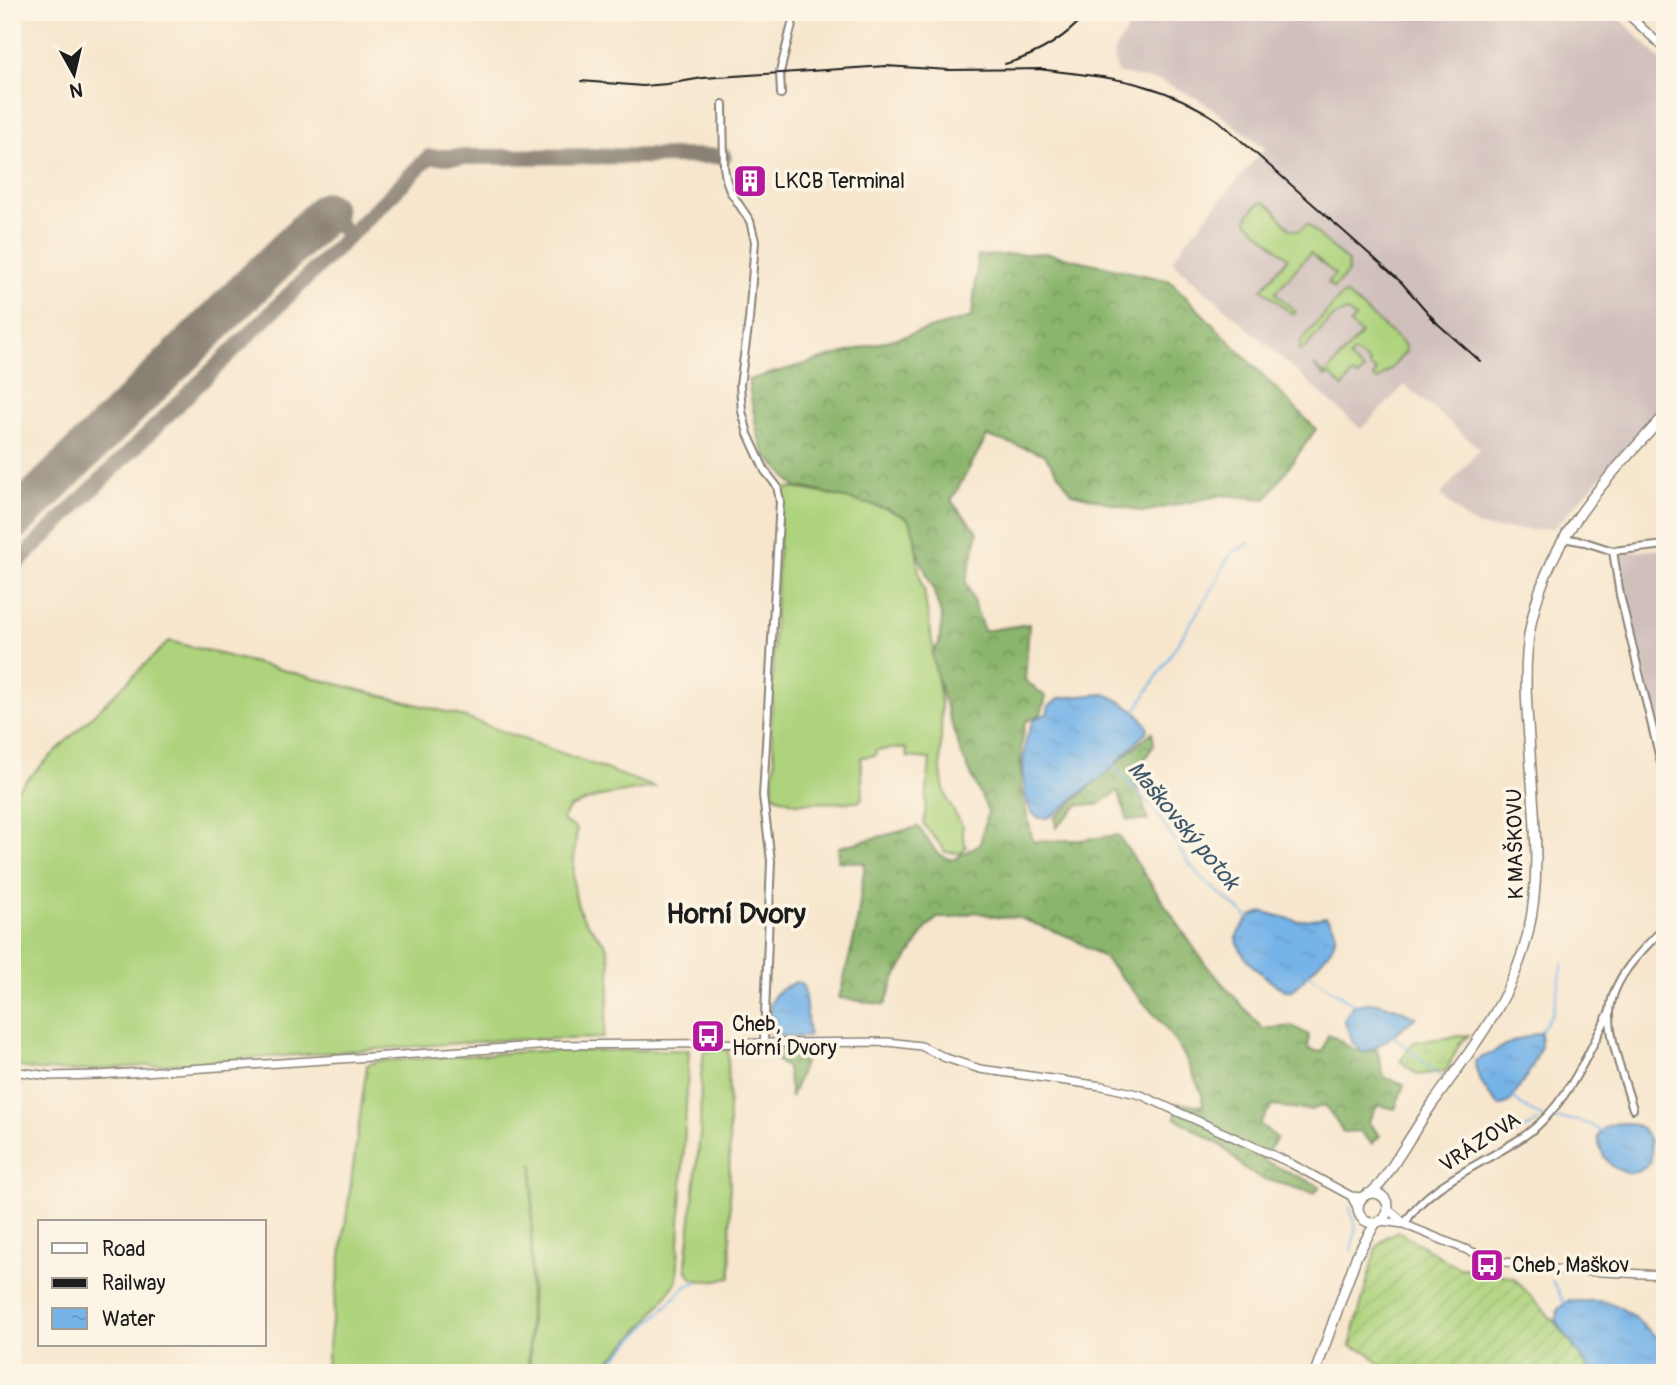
<svg xmlns="http://www.w3.org/2000/svg" width="1677" height="1385" font-family="Pangolin,sans-serif">
  <style>
    .industrial { fill: #d0c0bc }
    .grass { fill: #aed37d; stroke: #65784c; stroke-width: 2 }
    .forest { fill: url(#forest-crowns); stroke: #536844; stroke-width: 2 }
    .wetland { fill: url(#wetland-marsh); stroke: #65784c; stroke-width: 2 }
    .garden { fill: url(#garden-furrows); stroke: #65784c; stroke-width: 2 }
    .water { fill: url(#water-ripples); stroke: #486882; stroke-width: 2 }
    .lines { fill: none; stroke-linecap: round; stroke-linejoin: round }
    .stream { stroke: #75b3e8; stroke-width: 2 }
    .taxiway { stroke: #8a8174; stroke-width: 16 }
    .runway { stroke: #8a8174; stroke-width: 40 }
    .minor-casing { stroke: #8a8174; stroke-width: 10 }
    .tertiary-casing { stroke: #8a8174; stroke-width: 10 }
    .secondary-casing { stroke: #8a8174; stroke-width: 12 }
    .minor { stroke: #fff; stroke-width: 6 }
    .tertiary { stroke: #fff; stroke-width: 7 }
    .secondary { stroke: #fff; stroke-width: 9 }
    .rail { stroke: #1c1c1c; stroke-width: 2 }
    .labels { text-anchor: middle; stroke-width: 7; stroke-linejoin: round; paint-order: stroke }
    .poi-label { font-size: 21px; fill: #1c1c1c; stroke: #fcf5e5; text-anchor: start }
    .street-label { font-size: 21px; fill: #1c1c1c; stroke: #fcf5e5 }
    .water-label { font-size: 23px; font-style: italic; fill: #40586e; stroke: #fcf5e5 }
    .district-label { font-size: 28px; font-weight: bold; fill: #1c1c1c; stroke: #fcf5e5 }
  </style>
  <defs>
    <pattern id="forest-crowns" width="20" height="18" patternUnits="userSpaceOnUse" patternTransform="scale(1.75)"><rect width="20" height="18" fill="#8ab56c"/><path d="M2 6a3 3 0 1 1 6 0M12 15a3 3 0 1 1 6 0" fill="none" stroke="#709258"/></pattern>
    <pattern id="wetland-marsh" width="20" height="14" patternUnits="userSpaceOnUse" patternTransform="scale(1.75)"><rect width="20" height="14" fill="#aed37d"/><path d="M1 5h8M5 5V1M11 12h8M15 12V8" fill="none" stroke="#95b56b"/></pattern>
    <pattern id="garden-furrows" width="10" height="10" patternUnits="userSpaceOnUse" patternTransform="scale(1.75)"><rect width="10" height="10" fill="#aed37d"/><path d="M-1 1l2-2M0 10L10 0M9 11l2-2" fill="none" stroke="#95b56b"/></pattern>
    <pattern id="water-ripples" width="26" height="14" patternUnits="userSpaceOnUse" patternTransform="scale(1.75)"><rect width="26" height="14" fill="#75b3e8"/><path d="M2 4q2-2 4 0t4 0M15 11q2-2 4 0t4 0" fill="none" stroke="#6599c6"/></pattern>
  </defs>
  <rect width="100%" height="100%" fill="#fcf5e5"/>
  <filter id="ink" filterUnits="userSpaceOnUse"><feTurbulence type="fractalNoise" baseFrequency=".0143" numOctaves="2"/><feDisplacementMap in="SourceGraphic" scale="14" xChannelSelector="R" yChannelSelector="G"/><feConvolveMatrix kernelMatrix="1 2 1 2 8 2 1 2 1" color-interpolation-filters="sRGB"/></filter>
  <filter id="wash" filterUnits="userSpaceOnUse"><feTurbulence type="fractalNoise" baseFrequency=".00686" numOctaves="4" result="noise"/><feDisplacementMap in="SourceGraphic" scale="28" xChannelSelector="R" yChannelSelector="G"/><feGaussianBlur stdDeviation="1.57" result="paint"/><feColorMatrix in="noise" values="0 0 0 0 0 0 0 0 0 0 0 0 0 0 0 0 0 1.4 0 .05"/><feComposite in="paint" operator="in"/></filter>
  <g filter="url(#wash)">
    <rect width="100%" height="100%" fill="#f7e6cd"/>
    <!-- industrial -->
    <path class="industrial" d="M1140 12H1614L1665 64V406L1554 528 1532 530 1485 528 1468 521 1441 495 1480 449 1405 385 1361 429 1172 261 1184 243 1265 148 1199 99 1162 82 1117 73 1113 52Z
      M1665 549V731L1659 732 1623 579 1619 553Z"/>
    <!-- grass -->
    <path class="grass" d="M1264 202 1273 208 1290 229 1299 231 1307 224 1348 262V272L1334 288 1328 283 1335 274 1310 253 1275 293 1296 312 1293 315 1262 289 1288 258 1247 221C1247 214 1257 203 1264 202Z
      M1346 294 1404 344 1406 351 1391 369 1377 381 1373 377 1377 372 1368 365 1370 363 1354 352 1349 358 1364 371 1358 377 1353 374 1343 387 1330 375 1325 377 1314 365 1325 375 1361 334 1350 324 1355 318 1346 311 1333 317 1304 349 1299 351 1301 341 1341 296Z
      M786 488C805 488 893 507 907 518 908 519 912 526 912 527 918 543 917 581 924 589 929 629 938 668 941 707 943 737 936 769 947 798 951 808 958 818 963 827L962 832 966 847 961 853 945 852C940 841 930 835 924 824L930 759 907 757 906 748 876 750V755L861 757 863 797 858 802 796 803 775 796 772 791 775 761 771 730 773 652 781 497Z
      M169 641 458 715 654 787 601 796 570 807 562 820 577 829C574 856 569 888 581 914 587 926 601 935 607 948 615 965 606 1019 603 1038L502 1040 76 1071 37 1070 12 1065V794Z
      M728 1049 731 1278C715 1279 688 1289 686 1265L700 1134 701 1076 704 1051Z
      M689 1050 677 1281 647 1322 598 1373H530L533 1163 528 1373H325L367 1065 378 1061 536 1051Z"/>
    <!-- forest -->
    <path class="forest" d="M1046 253 1170 281 1316 429 1266 499 1222 495 1143 512 1072 493 1044 454 987 436 951 501 978 532 966 581 984 631 1029 624 1025 680 1046 697 1041 714 1025 722 1021 748V789L1033 841 1081 840 1118 835 1205 964 1263 1029 1292 1026 1309 1035 1308 1049 1322 1052 1328 1035C1352 1044 1349 1056 1377 1049L1384 1077 1404 1085 1395 1109 1378 1105 1368 1122 1380 1136 1372 1144 1360 1131 1343 1132 1325 1105 1310 1110 1272 1106 1259 1124 1277 1138 1262 1160 1320 1186 1314 1193 1261 1178 1244 1168 1222 1146 1175 1118 1176 1103 1203 1106 1202 1094 1183 1053 1162 1023 1104 958 1072 938 1017 917 1000 918 976 912 951 918H937L926 929 894 980 885 1005 839 998 856 930 865 863 838 861 839 847 918 827 938 854 952 860 980 844 988 811 961 753 938 681 932 653 939 643 942 618 932 586 919 557 912 526 907 518 887 509 805 488H796L764 453 757 432 748 380 972 317 978 256Z
      M1152 732 1154 744 1135 775 1148 821 1128 820 1118 791 1098 805H1078L1056 828 1055 818Z
      M709 1046 810 1047 791 1098 787 1068 762 1050 753 1047 709 1050Z"/>
    <!-- wetland -->
    <path class="wetland" d="M1469 1035 1460 1043 1446 1071 1418 1075 1400 1061 1414 1042Z"/>
    <!-- garden -->
    <path class="garden" d="M1398 1231 1459 1268 1487 1270 1514 1278 1560 1328 1592 1373H1388L1368 1352 1350 1346 1376 1248 1387 1236Z"/>
    <!-- water -->
    <path class="water" d="M1104 694C1118 698 1146 716 1148 730L1110 770 1052 816C1019 831 1022 763 1025 746 1026 737 1030 728 1034 719L1047 714 1049 706 1060 698Z
      M1263 912 1298 921 1326 917C1349 937 1324 958 1310 972 1303 979 1298 986 1290 992 1274 987 1237 957 1237 938 1237 932 1242 928 1245 923 1250 916 1255 914 1263 912Z
      M796 982 801 984 804 989 809 1035 807 1037 773 1036 770 1032C769 1004 767 993 796 982Z
      M1372 1002 1397 1008 1416 1017 1383 1043 1364 1053 1353 1043 1344 1020 1352 1006Z
      M1541 1032V1046L1531 1069 1510 1102 1500 1106C1489 1097 1475 1076 1475 1061L1516 1040Z
      M1627 1123C1649 1127 1654 1143 1650 1163 1628 1186 1600 1164 1598 1137 1604 1124 1613 1123 1627 1123Z
      M1569 1300C1582 1303 1596 1299 1607 1302 1628 1308 1648 1331 1665 1344V1373H1592L1556 1321 1558 1309Z"/>
    <g class="lines">
      <!-- stream -->
      <path class="stream" d="M1134 713 1215 584 1227 559 1235 551 1250 543
        M1112 765 1155 810 1187 861 1206 882 1250 919
        M1307 973 1355 1005
        M1541 1031 1553 1012 1563 963
        M1392 1035 1441 1077
        M1513 1097 1521 1105 1543 1118
        M1546 1120C1565 1119 1586 1118 1601 1132
        M1509 1137 1538 1122
        M1351 1207 1350 1212 1356 1227 1351 1251
        M1552 1281 1565 1304
        M600 1373 686 1286 697 1282"/>
      <!-- taxiway -->
      <path class="taxiway" d="M326 212 349 235
        M12 568 429 157 724 156"/>
      <!-- runway -->
      <path class="runway" d="M12 522 326 212"/>
    </g>
  </g>
  <g filter="url(#ink)">
    <g class="lines">
      <!-- minor casing -->
      <g class="minor-casing">
        <path id="minor" d="M1636 22 1645 12
          M781 94 780 72 795 12
          M723 104 724 167 726 179 730 191 750 221 755 241 749 320 740 385 742 411 748 434 765 471 777 486 780 501 763 796 771 861 764 1041
          M1563 538 1585 542 1613 551 1665 545
          M1613 551 1620 595 1665 779
          M1633 1109C1625 1081 1609 1042 1610 1013 1611 979 1642 950 1665 927
          M1405 1224C1426 1181 1503 1157 1538 1125 1572 1094 1589 1051 1610 1011"/>
      </g>
      <!-- tertiary casing -->
      <g class="tertiary-casing">
        <path id="tertiary" d="M1625 12 1665 49
          M12 1071 49 1076 98 1075 552 1045 888 1042 921 1046 946 1058 980 1069 1102 1086 1141 1095 1290 1163 1351 1196 1363 1197
          M1351 1196 1357 1207
          M1388 1209 1408 1226 1492 1260 1560 1270 1665 1275
          M1381 1221 1404 1224"/>
      </g>
      <!-- secondary casing -->
      <g class="secondary-casing">
        <path id="secondary" d="M1358 1208a15 15 0 1 1 30 0a15 15 0 1 1-30 0Z
          M1371 1193 1381 1183C1399 1157 1415 1129 1433 1103 1471 1050 1513 998 1528 933 1541 879 1535 824 1531 769 1529 731 1524 692 1527 653 1535 550 1599 487 1665 415
          M1315 1373 1357 1255 1375 1224"/>
      </g>
      <!-- minor -->
      <use href="#minor" class="minor"/>
      <!-- tertiary -->
      <use href="#tertiary" class="tertiary"/>
      <!-- secondary -->
      <use href="#secondary" class="secondary"/>
      <!-- rail -->
      <path class="rail" d="M1005 64C1037 55 1066 38 1088 12
        M1038 69C1109 78 1157 79 1219 121L1401 282 1438 324
        M581 81 643 86 667 84 703 78 886 66 949 70 1045 69
        M1430 317 1480 361"/>
    </g>
  </g>
  <!-- icons -->
  <defs>
    <g id="building-square" transform="scale(1.75)"><rect x="-9" y="-9" width="18" height="18" rx="4" fill="#b5179e" stroke="#fcf5e5"/><path d="M-4-6H4V6H1V3H-1V6H-4ZM-2.5-4.3h1.7v1.8h-1.7ZM.8-4.3h1.7v1.8H.8ZM-2.5-1h1.7V.8h-1.7ZM.8-1h1.7V.8H.8Z" fill="#fff"/></g>
    <g id="bus-square" transform="scale(1.75)"><rect x="-9" y="-9" width="18" height="18" rx="4" fill="#b5179e" stroke="#fcf5e5"/><path d="M-5-6H5V4H4V6H2V4H-2V6H-4V4H-5ZM-3.5-4V0h7V-4ZM-3.5 1.2v1.5H-2V1.2ZM2 1.2v1.5H3.5V1.2Z" fill="#fff"/></g>
  </defs>
  <g fill-rule="evenodd">
    <use href="#building-square" x="750" y="181"/>
    <use href="#bus-square" x="708" y="1036"/>
    <use href="#bus-square" x="1487" y="1265"/>
  </g>
  <g class="labels">
    <!-- poi labels -->
    <g class="poi-label">
      <text x="774" y="188">LKCB Terminal</text>
      <text x="732" y="1031">Cheb,<tspan x="732" dy="24">Horní Dvory</tspan></text>
      <text x="1512" y="1272">Cheb, Maškov</text>
    </g>
    <!-- street labels -->
    <g class="street-label">
      <text transform="translate(1515 844) rotate(-91)" y="7">K MAŠKOVU</text>
      <text transform="translate(1480 1142) rotate(-33)" y="7">VRÁZOVA</text>
    </g>
    <!-- water labels -->
    <g class="water-label">
      <text transform="translate(1184 825) rotate(50)" y="8">Maškovský potok</text>
    </g>
    <!-- district labels -->
    <g class="district-label">
      <text x="736" y="923">Horní Dvory</text>
    </g>
  </g>
  <!-- margin -->
  <rect width="1677" height="1385" fill="none" stroke="#fcf5e5" stroke-width="42"/>
  <!-- legend -->
  <rect x="38" y="1220" width="228" height="126" fill="#fcf5e5" stroke="#a29e95" stroke-width="2"/>
  <rect x="52" y="1243" width="35" height="10" fill="#ffffff" stroke="#a29e95" stroke-width="2"/>
  <text x="102" y="1256" font-size="21" fill="#1c1c1c">Road</text>
  <rect x="52" y="1278" width="35" height="10" fill="#1c1c1c" stroke="#a29e95" stroke-width="2"/>
  <text x="102" y="1290" font-size="21" fill="#1c1c1c">Railway</text>
  <rect x="52" y="1308" width="35" height="21" fill="url(#water-ripples)" stroke="#a29e95" stroke-width="2"/>
  <text x="102" y="1326" font-size="21" fill="#1c1c1c">Water</text>
  <!-- north arrow -->
  <g transform="translate(74 74) rotate(172)" stroke="#fcf5e5" stroke-width="5" paint-order="stroke">
  <path d="M0-5L12 26L0 18L-12 26Z" fill="#1c1c1c"/>
  <text y="-10" font-size="19" font-weight="bold" text-anchor="middle" fill="#1c1c1c">N</text>
  </g>
</svg>
